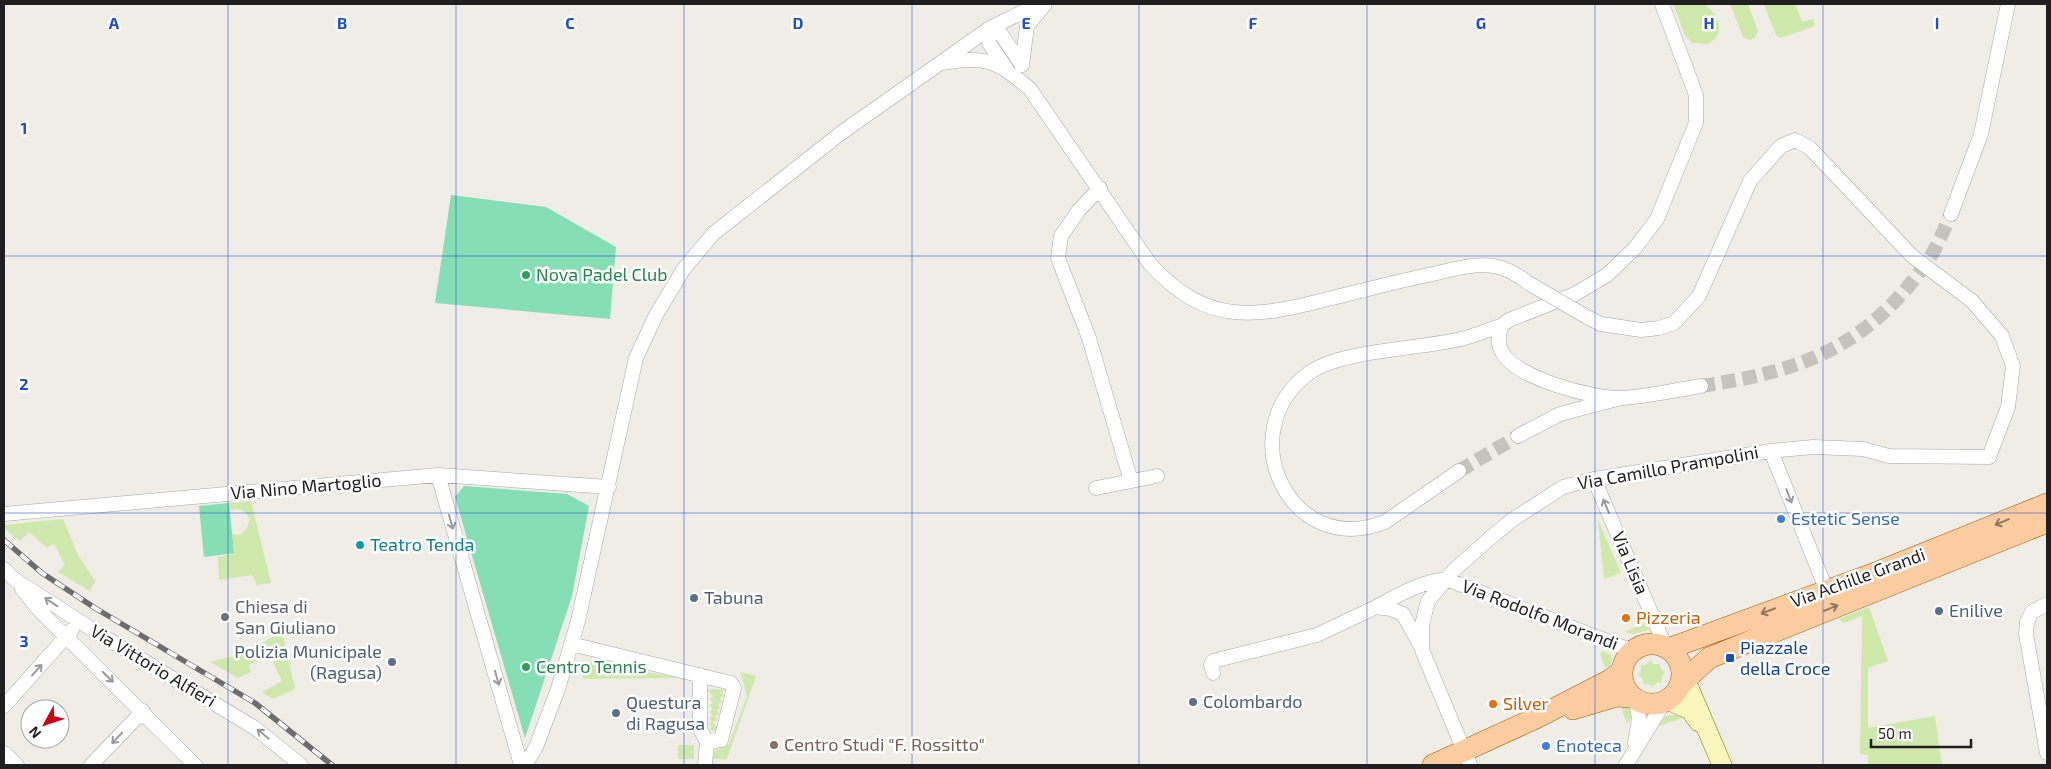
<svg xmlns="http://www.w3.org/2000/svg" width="2051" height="769" font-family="'Exo 2',sans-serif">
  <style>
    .grass { fill: #cfe9ac }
    .pitch { fill: #85deb4 }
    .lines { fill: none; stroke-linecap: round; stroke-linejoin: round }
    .street-tunnel { stroke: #c6c3be; stroke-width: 14; stroke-dasharray: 14 7; stroke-linecap: butt }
    .street-casing { stroke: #a6a6a6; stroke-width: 15 }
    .secondary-casing { stroke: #727606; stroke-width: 20 }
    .primary-casing { stroke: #985b02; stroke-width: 22 }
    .street { stroke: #fff; stroke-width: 14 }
    .secondary { stroke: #f9f7bb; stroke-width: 19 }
    .primary { stroke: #fbcca0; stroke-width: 21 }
    .rail-casing { stroke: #6d6d6d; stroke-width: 5.5 }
    .rail { stroke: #fff; stroke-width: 4; stroke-dasharray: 11; stroke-linecap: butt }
    .street-bridge-casing { stroke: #a6a6a6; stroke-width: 15; stroke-linecap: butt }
    .street-bridge { stroke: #fff; stroke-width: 14 }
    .oneway { stroke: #9a9a9a }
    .oneway2 { stroke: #8d7660 }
    .grid { fill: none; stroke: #1d4ed8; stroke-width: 1; stroke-opacity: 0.55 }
    .leisure-dot { fill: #2e9e5b; stroke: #fff; stroke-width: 2 }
    .shop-dot { fill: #3f7fe0; stroke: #fff; stroke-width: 2 }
    .culture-dot { fill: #0f9aa8; stroke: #fff; stroke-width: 2 }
    .service-dot { fill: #5c6f8a; stroke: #fff; stroke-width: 2 }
    .worship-dot { fill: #6b7280; stroke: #fff; stroke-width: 2 }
    .food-dot { fill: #e8710a; stroke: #fff; stroke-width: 2 }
    .transit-dot { fill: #1a4fb4; stroke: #fff; stroke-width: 2 }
    .education-dot { fill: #8d6e63; stroke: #fff; stroke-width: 2 }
    .labels { text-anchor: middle; stroke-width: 5; stroke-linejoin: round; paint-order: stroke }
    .leisure-label { font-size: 18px; fill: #27864d; stroke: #fff; text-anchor: start }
    .street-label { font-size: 18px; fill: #1f1f1f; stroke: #fff }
    .shop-label { font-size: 18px; fill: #366cbe; stroke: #fff; text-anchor: start }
    .culture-label { font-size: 18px; fill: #0d838f; stroke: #fff; text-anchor: start }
    .service-label { font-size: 18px; fill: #4e5e75; stroke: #fff; text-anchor: start }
    .worship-label { font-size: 18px; fill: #5b616d; stroke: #fff; text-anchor: start }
    .food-label { font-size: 18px; fill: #c56008; stroke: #fff; text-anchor: start }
    .transit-label { font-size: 18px; fill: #164399; stroke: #fff; text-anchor: start }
    .education-label { font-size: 18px; fill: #785e54; stroke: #fff; text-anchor: start }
    .grid-label { font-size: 16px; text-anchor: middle; font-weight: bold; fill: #1d4ed8; stroke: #fff; stroke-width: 5; stroke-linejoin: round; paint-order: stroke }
  </style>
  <rect width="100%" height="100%" fill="#f0ece6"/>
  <!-- grass -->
  <path class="grass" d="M1673 4H1705C1718 16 1728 32 1708 44L1692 43 1685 35Z
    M1730 4H1748L1758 31 1755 38 1750 40 1743 37Z
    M1764 4H1795L1802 22 1813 19 1815 26 1781 38 1776 35Z
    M251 501 271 583 257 585 252 575 219 580 218 557 234 553 232 534 241 535 247 528 250 519C244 510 240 507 230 511L229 503Z
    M63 519 78 555 95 581 90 591 58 572 65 565 54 544 47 548 29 532 20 541 4 528V525Z
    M1598 520 1621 573 1604 579Z
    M1869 607 1888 661 1868 668V728L1935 716 1942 765H1868V755L1860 754 1862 616 1844 623 1838 619Z
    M1646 623 1649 630 1633 634 1624 632Z
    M282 632 295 689 273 699 262 692 282 681 269 654 249 665 251 672 238 678 210 662 239 655Z
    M1603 651 1611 655 1612 660 1610 666 1605 668 1600 653Z
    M1651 660 1653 664H1660V667L1665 673 1662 675 1661 683 1658 682 1652 687 1650 685 1643 684V680L1638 674 1641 672V665H1645Z
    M583 661 680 678 583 679Z
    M740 672 756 676 727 759H713L715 750 729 744 747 696Z
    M715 689 725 690 722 692 724 696 720 698 722 702 718 704 720 708 717 710 719 714 715 716 717 720 713 722 718 730H709L712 727 709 724 712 721 709 718 713 715 710 712 713 709 710 706 713 702 710 699 713 696 707 690Z
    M1624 706 1630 708 1632 716 1627 724 1621 707Z
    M1678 714 1685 717 1657 727 1666 716Z
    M678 745H694V759H678Z"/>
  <!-- pitch -->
  <path class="pitch" d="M451 195 546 207 616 247 610 319 435 303Z
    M464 486 567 494 589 506 572 596 525 738 455 497Z
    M229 503 234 553 204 557 199 506Z"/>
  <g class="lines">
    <!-- street-tunnel -->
    <path class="street-tunnel" d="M1701 386C1802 371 1866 348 1927 262 1937 248 1944 229 1951 214
      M1459 471 1518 436"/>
    <!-- street casing -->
    <g class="street-casing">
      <path id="street" d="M1662 4 1696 95V123L1657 219 1635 248 1607 275 1575 294 1509 320 1501 326C1499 335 1497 344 1502 352 1515 378 1594 399 1621 398 1647 397 1675 390 1701 386
        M942 63C987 56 996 60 1030 89L1150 264C1207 326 1254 318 1328 299 1361 291 1395 282 1428 275 1452 270 1483 259 1507 270 1515 273 1523 279 1530 284
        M1022 65 1027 26 1045 4
        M1006 68 989 43 990 28 1001 34 1022 65
        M1100 188 1079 210 1061 236 1058 258 1089 338 1131 481
        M1951 214 1981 134 2008 4
        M1518 436 1560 414 1617 399
        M1771 451 1826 589
        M1459 471 1385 522C1289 560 1230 431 1309 373 1341 350 1420 349 1461 339 1474 336 1487 330 1501 326
        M438 475 521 765
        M1594 479 1666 648
        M1096 488 1157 476
        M4 514 438 475 609 487
        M4 569 14 579 101 635 255 728 301 765
        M22 589 40 611 195 765
        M2047 604 2032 612 2027 622 2026 634 2047 753
        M1376 607C1399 595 1420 582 1446 579L1633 651
        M571 644 731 683 734 688 721 740 707 742
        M1213 673 1211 665 1213 661 1317 635 1376 607 1391 609 1403 614 1421 647
        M700 675V729L707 742 705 765
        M4 706 72 630
        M1635 743 1639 719 1636 700
        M4 753 17 765
        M91 765 143 711
        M525 765 536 747 558 689 578 621 636 358 656 315 683 270 713 234 841 133 990 28 1039 4
        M1470 765 1422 650V625L1428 601 1454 570 1488 540 1512 520 1563 487 1594 479 1771 451 1813 447 1863 449 1889 456 1989 457 2008 407 2013 366 2002 336 1972 301 1912 256 1810 148 1795 140 1781 146 1750 181 1699 296 1674 323 1659 328 1641 330 1601 324 1587 317
        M1626 765 1665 701"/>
    </g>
    <!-- secondary casing -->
    <g class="secondary-casing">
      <path id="secondary" d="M1681 669 1722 765
        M1668 700 1690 710 1699 722"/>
    </g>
    <!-- primary casing -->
    <g class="primary-casing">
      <path id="primary" d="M1622 674a30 30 0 1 1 60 0a30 30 0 1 1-60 0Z
        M1668 649 1878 572 2047 504
        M1680 685 1709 658 2047 522
        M1573 709 1617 696 1631 697
        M1433 765 1536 718 1610 680 1622 671"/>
    </g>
    <!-- street -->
    <use href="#street" class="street"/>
    <!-- secondary -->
    <use href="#secondary" class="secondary"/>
    <!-- primary -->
    <use href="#primary" class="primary"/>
    <!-- rail casing -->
    <g class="rail-casing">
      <path id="rail" d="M4 540 42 573 95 608 255 703 332 765"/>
    </g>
    <!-- rail -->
    <use href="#rail" class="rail"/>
    <!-- street-bridge casing -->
    <g class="street-bridge-casing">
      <path id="street-bridge" d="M1530 284 1587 317"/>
    </g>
    <!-- street-bridge -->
    <use href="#street-bridge" class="street-bridge"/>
  </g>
  <!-- one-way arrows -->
  <defs><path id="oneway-shaft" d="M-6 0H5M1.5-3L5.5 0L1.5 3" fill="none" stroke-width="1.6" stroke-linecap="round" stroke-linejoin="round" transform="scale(1.25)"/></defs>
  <g class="oneway">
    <use href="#oneway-shaft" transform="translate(1789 496) rotate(69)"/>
    <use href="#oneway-shaft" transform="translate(1606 506) rotate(-113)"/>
    <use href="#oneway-shaft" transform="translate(451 522) rotate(74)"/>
    <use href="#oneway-shaft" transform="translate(51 602) rotate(-147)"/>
    <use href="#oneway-shaft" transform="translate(37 670) rotate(-48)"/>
    <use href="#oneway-shaft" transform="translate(108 677) rotate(45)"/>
    <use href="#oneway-shaft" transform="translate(497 678) rotate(74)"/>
    <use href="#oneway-shaft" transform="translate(263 734) rotate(-141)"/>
    <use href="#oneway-shaft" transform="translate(117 738) rotate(134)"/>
  </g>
  <g class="oneway2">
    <use href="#oneway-shaft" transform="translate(2002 522) rotate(158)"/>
    <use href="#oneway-shaft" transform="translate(1831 608) rotate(-22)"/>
    <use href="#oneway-shaft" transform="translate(1768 611) rotate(159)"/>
  </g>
  <!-- grid -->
  <path class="grid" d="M228 4V765M456 4V765M684 4V765M912 4V765M1139 4V765M1367 4V765M1595 4V765M1823 4V765M4 256H2047M4 513H2047"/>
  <!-- markers -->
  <g class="leisure-dot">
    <circle cx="526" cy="275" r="5"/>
    <circle cx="526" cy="667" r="5"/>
  </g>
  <g class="shop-dot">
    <circle cx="1781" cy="519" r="5"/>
    <circle cx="1546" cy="746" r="5"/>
  </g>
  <circle class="culture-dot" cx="360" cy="545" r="5"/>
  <g class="service-dot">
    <circle cx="694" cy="598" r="5"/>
    <circle cx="1939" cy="611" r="5"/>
    <circle cx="392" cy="662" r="5"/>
    <circle cx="1193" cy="702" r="5"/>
    <circle cx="616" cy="713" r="5"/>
  </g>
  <circle class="worship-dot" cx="225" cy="617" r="5"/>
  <g class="food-dot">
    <circle cx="1626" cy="618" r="5"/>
    <circle cx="1493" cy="704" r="5"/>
  </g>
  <rect class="transit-dot" x="1725" y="653" width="10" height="10" rx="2.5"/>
  <circle class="education-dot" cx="774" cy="745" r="5"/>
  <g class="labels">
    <!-- leisure labels -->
    <g class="leisure-label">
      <text x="536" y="281">Nova Padel Club</text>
      <text x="536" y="673">Centro Tennis</text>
    </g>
    <!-- street labels -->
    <g class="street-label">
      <text transform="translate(1668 468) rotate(-10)" y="6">Via Camillo Prampolini</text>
      <text transform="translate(306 487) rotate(-5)" y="6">Via Nino Martoglio</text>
      <text transform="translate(1630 563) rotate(67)" y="6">Via Lisia</text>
      <text transform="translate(1858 578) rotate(-20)" y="6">Via Achille Grandi</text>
      <text transform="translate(1540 615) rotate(21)" y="6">Via Rodolfo Morandi</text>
      <text transform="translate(153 666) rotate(31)" y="6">Via Vittorio Alfieri</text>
    </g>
    <!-- shop labels -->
    <g class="shop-label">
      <text x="1791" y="525">Estetic Sense</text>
      <text x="1556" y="752">Enoteca</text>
    </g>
    <!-- culture labels -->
    <g class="culture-label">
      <text x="370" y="551">Teatro Tenda</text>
    </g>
    <!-- service labels -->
    <g class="service-label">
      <text x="704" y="604">Tabuna</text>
      <text x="1949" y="617">Enilive</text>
      <text x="382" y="658" text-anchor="end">Polizia Municipale<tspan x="382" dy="21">(Ragusa)</tspan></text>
      <text x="1203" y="708">Colombardo</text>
      <text x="626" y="709">Questura<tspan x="626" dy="21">di Ragusa</tspan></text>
    </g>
    <!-- worship labels -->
    <g class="worship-label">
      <text x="235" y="613">Chiesa di<tspan x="235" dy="21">San Giuliano</tspan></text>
    </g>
    <!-- food labels -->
    <g class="food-label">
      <text x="1636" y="624">Pizzeria</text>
      <text x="1503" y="710">Silver</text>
    </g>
    <!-- transit labels -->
    <g class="transit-label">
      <text x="1740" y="654">Piazzale<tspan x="1740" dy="21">della Croce</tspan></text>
    </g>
    <!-- education labels -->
    <g class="education-label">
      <text x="784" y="751">Centro Studi "F. Rossitto"</text>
    </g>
  </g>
  <g class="grid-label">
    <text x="114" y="29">A</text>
    <text x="342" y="29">B</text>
    <text x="570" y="29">C</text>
    <text x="798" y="29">D</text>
    <text x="1026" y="29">E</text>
    <text x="1253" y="29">F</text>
    <text x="1481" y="29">G</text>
    <text x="1709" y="29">H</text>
    <text x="1937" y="29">I</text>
    <text x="24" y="134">1</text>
    <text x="24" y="390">2</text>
    <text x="24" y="647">3</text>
  </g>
  <!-- border -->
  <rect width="2051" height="769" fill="none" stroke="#1f1f1f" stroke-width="10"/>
  <!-- north arrow -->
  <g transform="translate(45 724) rotate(230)"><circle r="24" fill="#ffffff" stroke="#a5a5a5"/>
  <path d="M0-4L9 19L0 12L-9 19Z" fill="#cb0312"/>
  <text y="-8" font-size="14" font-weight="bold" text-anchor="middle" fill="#1f1f1f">N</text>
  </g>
  <!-- scale -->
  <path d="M1871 739v8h100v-8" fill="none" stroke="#1f1f1f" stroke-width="2.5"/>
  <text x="1878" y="739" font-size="15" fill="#1f1f1f" stroke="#ffffff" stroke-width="4" paint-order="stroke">50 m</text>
</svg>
